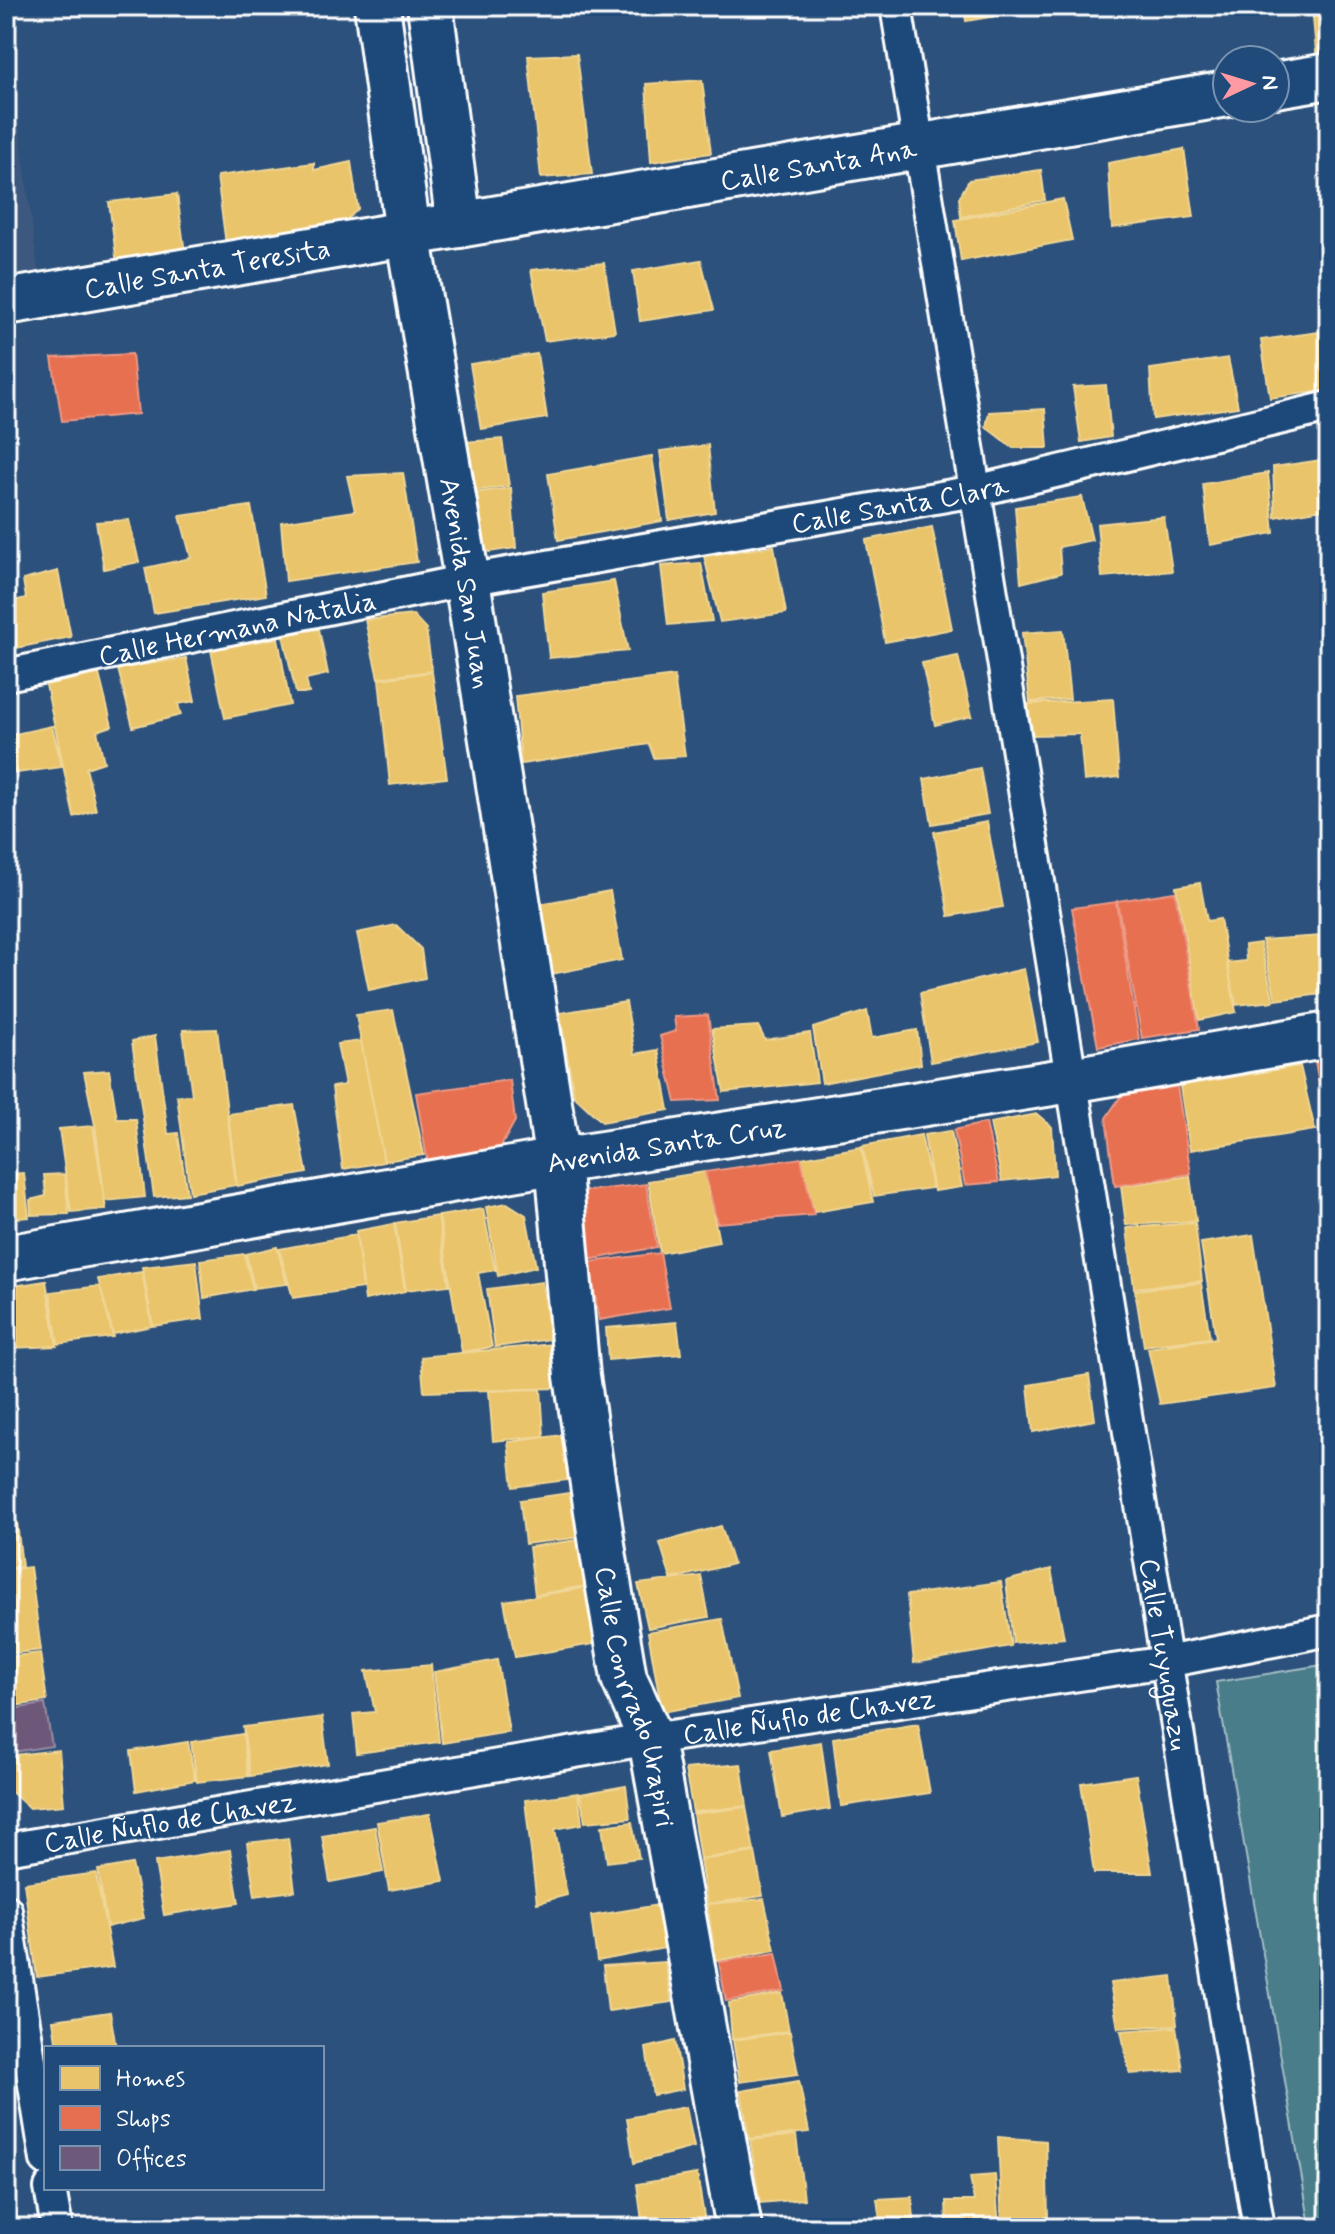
<svg xmlns="http://www.w3.org/2000/svg" width="1335" height="2234" font-family="Mynerve,sans-serif">
  <style>
    .built { fill: #3c597e }
    .green { fill: #4a7d89; stroke: #a4bec4; stroke-width: 2 }
    .homes { fill: #e9c46a; stroke: #f0d697; stroke-width: 2 }
    .shops { fill: #e76f51; stroke: #ee9a85; stroke-width: 2 }
    .offices { fill: #6d597a; stroke: #998ba2; stroke-width: 2 }
    .lines { fill: none; stroke-linecap: round; stroke-linejoin: round }
    .street-casing { stroke: #fff; stroke-width: 36 }
    .secondary-casing { stroke: #fff; stroke-width: 50 }
    .primary-casing { stroke: #fff; stroke-width: 50 }
    .street { stroke: #1f4a7a; stroke-width: 30 }
    .secondary { stroke: #1f4a7a; stroke-width: 44 }
    .primary { stroke: #1f4a7a; stroke-width: 44 }
    .labels { text-anchor: middle; stroke-width: 8; stroke-linejoin: round; paint-order: stroke }
    .street-label { font-size: 28px; fill: #fff; stroke: #1f4a7a }
  </style>
  <rect width="100%" height="100%" fill="#2c517c"/>
  <filter id="ink" filterUnits="userSpaceOnUse"><feTurbulence type="fractalNoise" baseFrequency=".0125" numOctaves="2"/><feDisplacementMap in="SourceGraphic" scale="16" xChannelSelector="R" yChannelSelector="G"/><feConvolveMatrix kernelMatrix="1 2 1 2 8 2 1 2 1" color-interpolation-filters="sRGB"/></filter>
  <g filter="url(#ink)">
    <!-- built -->
    <path class="built" d="M6 29 39 276 6 281Z"/>
    <!-- green -->
    <path class="green" d="M1329 1664V2217L1309 2220 1216 1682Z"/>
    <!-- homes -->
    <path class="homes" d="M964 6H1054L966 21Z
      M1312 6H1329V50L1316 52Z
      M577 54 592 174 541 178 528 56Z
      M702 80 711 153 651 162 646 84Z
      M1184 149 1194 217 1112 228 1108 163Z
      M351 162 358 209 332 234 227 252 217 176 314 163V170Z
      M1041 170 1045 200 961 217 959 198 969 180Z
      M177 194 185 253 117 264 109 202Z
      M1063 199 1072 240 961 261 955 220Z
      M701 260 714 310 640 321 633 271Z
      M604 263 615 332 545 341 531 270Z
      M1327 331 1329 390 1270 398 1261 340Z
      M537 354 547 418 481 429 470 364Z
      M1228 358 1238 407 1153 419 1150 369Z
      M1106 385 1111 437 1081 442 1073 387Z
      M1045 409 1048 448H1013L986 427 989 412Z
      M502 439 509 486 473 491 465 442Z
      M708 445 715 512 669 520 660 451Z
      M652 456 662 521 558 540 548 474Z
      M1329 459V508L1275 517 1273 467Z
      M403 473 417 562 286 581 281 522 355 511 347 476Z
      M1268 473 1274 533 1210 545 1203 484Z
      M511 488 516 548 489 552 479 540 473 493Z
      M1082 497 1092 540 1059 547 1061 573 1021 583 1015 507Z
      M251 506 266 595 154 613 145 568 191 558 180 516Z
      M1164 517 1172 571 1102 577 1097 524Z
      M129 520 139 562 104 569 96 522Z
      M932 527 952 629 885 642 866 540Z
      M774 546 786 613 720 622 704 556Z
      M701 563 712 621 668 625 661 566Z
      M58 571 71 637 6 650V603L26 598 23 580Z
      M614 581 628 651 549 658 542 592Z
      M413 615 426 629 432 671 378 678 365 620Z
      M319 629 328 674 306 679 309 693H296L283 635Z
      M1063 630 1070 699 1030 702 1022 633Z
      M278 638 290 705 225 718 211 650Z
      M958 656 972 716 935 725 922 663Z
      M186 658 195 701 178 704 181 715 133 727 118 669Z
      M432 672 447 778 390 785 379 679Z
      M99 674 112 726 97 731 104 762 86 768 96 810 74 817 46 685Z
      M674 676 685 756 654 758 649 744 521 764 515 696Z
      M1113 699 1119 777 1084 781 1080 734 1033 735 1028 704Z
      M52 726 62 767 8 774 6 736Z
      M980 768 988 814 932 824 924 779Z
      M987 822 1003 907 949 916 934 832Z
      M1200 883 1207 921 1220 919 1236 1012 1199 1020 1176 887Z
      M610 891 622 960 551 974 539 904Z
      M396 925 421 949 425 978 369 990 357 933Z
      M1322 936 1329 970V993L1276 1000 1262 940Z
      M1260 943 1274 1001 1236 1005 1227 963 1246 961 1245 945Z
      M1024 969 1038 1042 931 1062 920 993Z
      M626 1002 635 1054 658 1050 669 1110 602 1122 574 1096 560 1013Z
      M393 1010 424 1155 384 1161 356 1015Z
      M867 1011 872 1038 917 1030 921 1064 822 1083 813 1028Z
      M758 1026 765 1040 810 1033 817 1082 724 1092 712 1029Z
      M217 1029 236 1185 190 1193 177 1096 192 1095 183 1030Z
      M155 1036 168 1134 178 1133 187 1194 154 1197 132 1041Z
      M361 1041 384 1162 343 1169 332 1087 345 1085 337 1044Z
      M1300 1066 1315 1130 1190 1150 1180 1086Z
      M109 1070 117 1119H136L145 1197 105 1201 95 1125 84 1072Z
      M294 1105 307 1173 237 1186 228 1114Z
      M1037 1114 1052 1127 1055 1175 1002 1181 990 1123Z
      M93 1126 106 1209 71 1212 59 1129Z
      M951 1131 962 1187 934 1191 924 1135Z
      M921 1135 932 1188 874 1196 862 1146Z
      M861 1147 873 1202 814 1212 801 1158Z
      M705 1172 719 1242 660 1253 648 1181Z
      M24 1173 29 1217 6 1219V1174Z
      M65 1174 69 1214 31 1215 30 1200 46 1196 44 1175Z
      M1190 1176 1196 1221 1126 1225 1121 1186Z
      M507 1203 526 1215 536 1267 498 1276 486 1207Z
      M483 1209 495 1270 478 1273 492 1347 462 1352 439 1216Z
      M438 1216 449 1285 406 1290 395 1223Z
      M1195 1223 1202 1281 1134 1288 1127 1228Z
      M394 1224 405 1291 365 1300 356 1231Z
      M356 1235 363 1288 293 1298 279 1249Z
      M1253 1235 1276 1388 1160 1404 1148 1348 1216 1338 1201 1243Z
      M277 1247 287 1284 254 1288 246 1254Z
      M244 1254 253 1289 204 1298 200 1260Z
      M196 1261 203 1319 153 1326 142 1267Z
      M142 1272 152 1326 113 1334 98 1279Z
      M46 1281 57 1346 10 1348 6 1331V1287Z
      M542 1282 551 1339 495 1347 487 1289Z
      M1201 1283 1210 1338 1144 1346 1135 1290Z
      M100 1286 113 1337 58 1344 50 1292Z
      M677 1322 681 1354 608 1360 606 1328Z
      M552 1344 557 1388 424 1392 421 1357Z
      M1089 1375 1095 1420 1033 1432 1028 1385Z
      M541 1389 544 1436 493 1441 489 1391Z
      M562 1435 568 1480 513 1487 508 1442Z
      M577 1492 583 1537 525 1544 520 1500Z
      M17 1522 22 1567 6 1569V1523Z
      M721 1526 733 1564 671 1579 660 1543Z
      M585 1539 591 1585 535 1595 529 1547Z
      M30 1567 41 1650 6 1654V1570Z
      M1051 1569 1064 1638 1013 1643 1006 1581Z
      M701 1576 709 1617 648 1628 638 1584Z
      M1001 1582 1011 1646 914 1663 907 1595Z
      M590 1587 600 1643 515 1657 504 1601Z
      M722 1619 738 1698 662 1712 648 1632Z
      M40 1653 47 1701 6 1707V1657Z
      M497 1660 509 1732 442 1743 434 1672Z
      M431 1665 439 1742 357 1753 353 1714 375 1712 366 1671Z
      M322 1717 328 1764 250 1776 243 1727Z
      M918 1724 930 1793 841 1806 833 1738Z
      M918 1724 930 1793 841 1806 833 1738Z
      M243 1734 248 1776 197 1782 191 1742Z
      M188 1742 195 1780 136 1791 131 1751Z
      M821 1742 830 1809 782 1817 771 1750Z
      M59 1750 64 1805 29 1808 6 1787V1756Z
      M741 1764 747 1806 693 1812 685 1769Z
      M741 1764 747 1806 693 1812 685 1769Z
      M1136 1775 1152 1873H1094L1081 1783Z
      M626 1786 630 1818 585 1822 580 1794Z
      M578 1793 582 1824 555 1829 567 1895 537 1903 525 1800Z
      M746 1807 754 1851 700 1859 693 1814Z
      M746 1807 754 1851 700 1859 693 1814Z
      M430 1814 444 1881 389 1890 377 1822Z
      M632 1822 639 1858 607 1862 602 1826Z
      M375 1827 383 1872 330 1882 322 1836Z
      M288 1838 295 1891 255 1896 247 1843Z
      M230 1850 239 1903 164 1915 155 1862Z
      M755 1852 763 1896 707 1904 700 1860Z
      M132 1864 144 1918 107 1927 98 1870Z
      M96 1873 113 1967 37 1977 24 1883Z
      M764 1899 775 1950 716 1961 707 1904Z
      M659 1905 665 1948 597 1961 591 1916Z
      M665 1962 672 2002 608 2011 603 1966Z
      M1172 1976 1177 2025 1118 2028 1110 1983Z
      M782 1993 789 2031 732 2039 729 2003Z
      M110 2012 116 2048H57L53 2020Z
      M1176 2027 1183 2070 1130 2074 1121 2031Z
      M790 2032 798 2074 740 2082 733 2040Z
      M675 2041 683 2089 653 2095 646 2048Z
      M799 2081 809 2132 749 2139 741 2091Z
      M686 2107 694 2147 634 2163 627 2118Z
      M796 2135 804 2199 760 2203 750 2140Z
      M998 2137 1046 2141 1048 2217 1030 2220 1031 2228H1002Z
      M697 2174 706 2228H643L637 2184Z
      M995 2175 999 2228H947L946 2201H974L970 2177Z
      M912 2197 915 2228H881L877 2199Z"/>
    <!-- shops -->
    <path class="shops" d="M132 354 138 414 62 421 52 358Z
      M1175 892 1199 1029 1142 1038 1117 901Z
      M1116 902 1139 1039 1098 1047 1072 908Z
      M708 1015 720 1100 676 1102 660 1036 676 1031 674 1017Z
      M1329 1059V1117L1325 1118 1315 1061Z
      M510 1080 515 1121 494 1159 428 1165 416 1093Z
      M1177 1086 1191 1174 1115 1186 1106 1118 1121 1096Z
      M986 1123 999 1182 965 1185 954 1130Z
      M801 1158 814 1215 717 1223 705 1172Z
      M646 1184 657 1247 588 1260 579 1192Z
      M660 1253 670 1308 599 1320 590 1262Z
      M776 1953 784 1991 726 2001 719 1962Z"/>
    <!-- offices -->
    <path class="offices" d="M45 1704 52 1746 6 1753V1710Z"/>
    <g class="lines">
      <!-- street casing -->
      <g class="street-casing">
        <g id="street">
          <path id="s1" d="M896 6 1259 2228"/>
          <path id="s2" d="M6 675 467 580 975 491 1329 407"/>
          <path id="s3" d="M6 1849 651 1739 1166 1662 1329 1630"/>
          <path d="M6 1910 46 2160"/>
          <path d="M50 2188 57 2228"/>
        </g>
      </g>
      <!-- secondary casing -->
      <g class="secondary-casing">
        <g id="secondary">
          <path id="s4" d="M377 6 408 233 467 580 558 1161 577 1376 604 1558 624 1678 651 1739 739 2228"/>
          <path d="M430 6 459 225"/>
          <path d="M1275 85 1329 76"/>
          <path id="s5" d="M6 302 1227 94"/>
        </g>
      </g>
      <!-- primary casing -->
      <g class="primary-casing">
        <g id="primary">
          <path id="s6" d="M6 1258 558 1161 1071 1080 1329 1035"/>
        </g>
      </g>
      <!-- street -->
      <use href="#street" class="street"/>
      <!-- secondary -->
      <use href="#secondary" class="secondary"/>
      <!-- primary -->
      <use href="#primary" class="primary"/>
    </g>
  </g>
  <g class="labels">
    <!-- street labels -->
    <g class="street-label">
      <text dy="10" stroke="none"><textPath href="#s5" startOffset="824">Calle Santa Ana</textPath></text>
      <text dy="10" stroke="none"><textPath href="#s5" startOffset="204">Calle Santa Teresita</textPath></text>
      <text dy="10" stroke="none"><textPath href="#s2" startOffset="910">Calle Santa Clara</textPath></text>
      <text dy="10" stroke="none"><textPath href="#s4" startOffset="584">Avenida San Juan</textPath></text>
      <text dy="10" stroke="none"><textPath href="#s2" startOffset="236">Calle Hermana Natalia</textPath></text>
      <text dy="10" stroke="none"><textPath href="#s6" startOffset="670">Avenida Santa Cruz</textPath></text>
      <text dy="10" stroke="none"><textPath href="#s1" startOffset="1670">Calle Tuyuguazu</textPath></text>
      <text dy="10" stroke="none"><textPath href="#s4" startOffset="1712">Calle Conrrado Urapiri</textPath></text>
      <text dy="10" stroke="none"><textPath href="#s3" startOffset="814">Calle Ñuflo de Chavez</textPath></text>
      <text dy="10" stroke="none"><textPath href="#s3" startOffset="166">Calle Ñuflo de Chavez</textPath></text>
    </g>
  </g>
  <!-- margin -->
  <rect width="1335" height="2234" fill="none" stroke="#1f4a7a" stroke-width="32"/>
  <rect x="16" y="16" width="1303" height="2202" fill="none" stroke="#fff" stroke-width="3" filter="url(#ink)"/>
  <!-- legend -->
  <rect x="44" y="2046" width="280" height="144" fill="#1f4a7a" stroke="#7992af" stroke-width="2"/>
  <rect x="60" y="2066" width="40" height="24" fill="#e9c46a" stroke="#7992af" stroke-width="2"/>
  <text x="116" y="2086" font-size="24" fill="#ffffff">Homes</text>
  <rect x="60" y="2106" width="40" height="24" fill="#e76f51" stroke="#7992af" stroke-width="2"/>
  <text x="116" y="2126" font-size="24" fill="#ffffff">Shops</text>
  <rect x="60" y="2146" width="40" height="24" fill="#6d597a" stroke="#7992af" stroke-width="2"/>
  <text x="116" y="2166" font-size="24" fill="#ffffff">Offices</text>
  <!-- north arrow -->
  <g transform="translate(1251 84) rotate(86)"><circle r="38" fill="#1f4a7a" stroke="#7992af" stroke-width="2"/>
  <path d="M0-6L14 30L0 20L-14 30Z" fill="#ff9aa2"/>
  <text y="-12" font-size="22" font-weight="bold" text-anchor="middle" fill="#ffffff">N</text>
  </g>
</svg>
